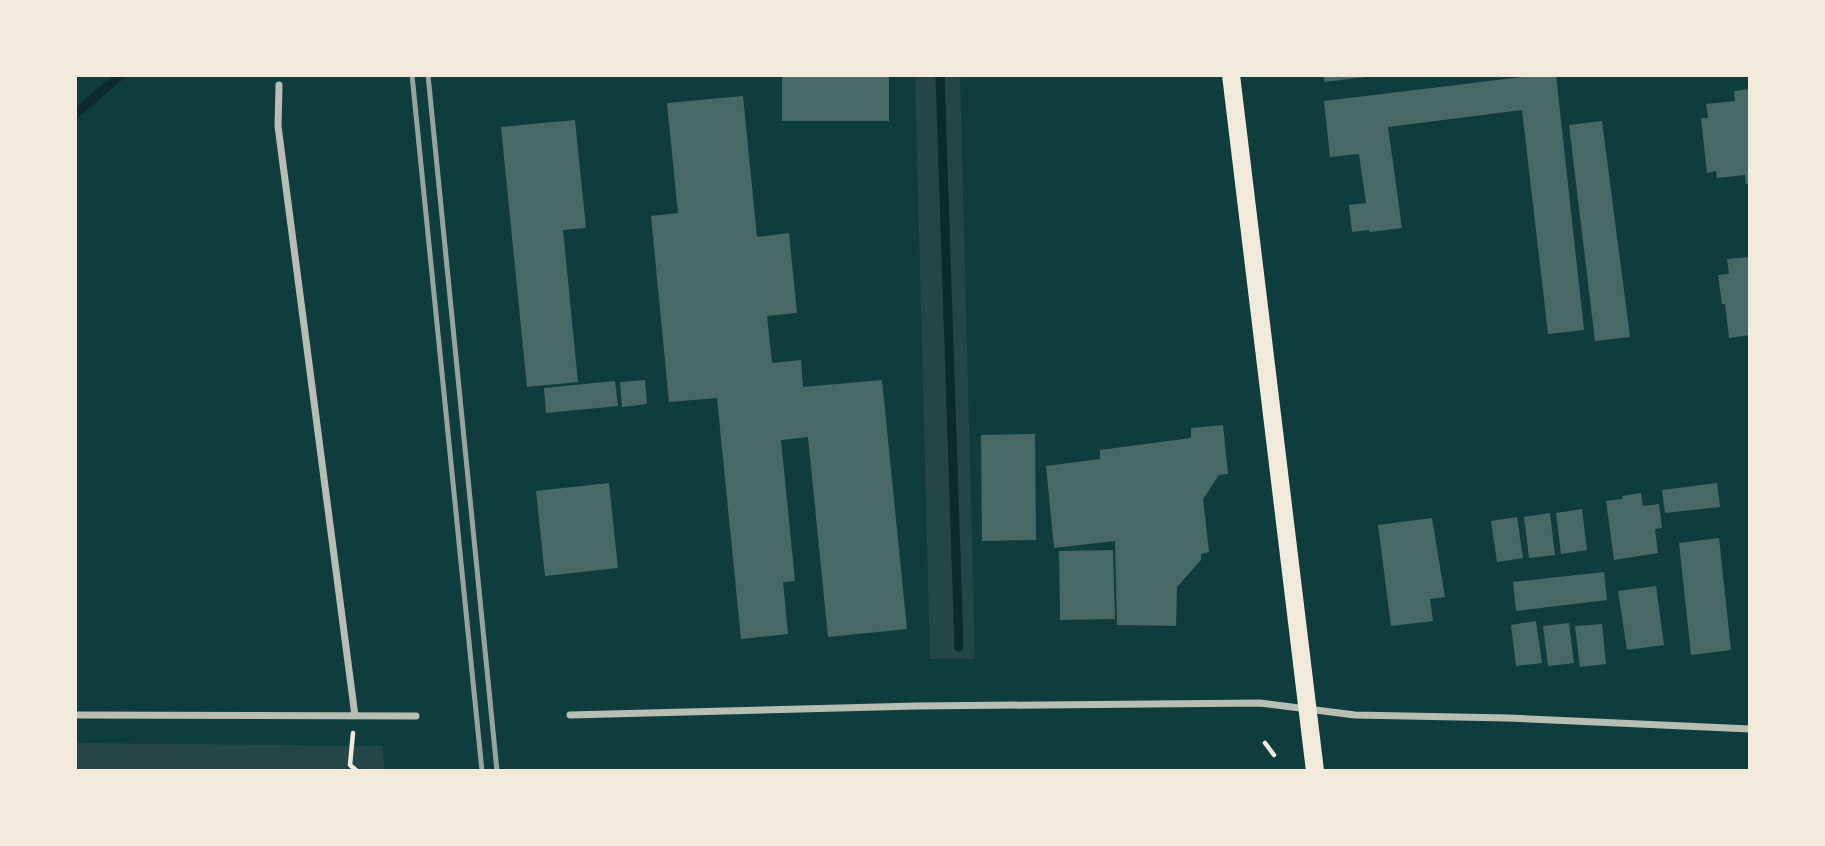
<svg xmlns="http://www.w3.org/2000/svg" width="1825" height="846" font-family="Inter,sans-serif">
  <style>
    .green { fill: #244646 }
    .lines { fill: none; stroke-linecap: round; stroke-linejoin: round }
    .stream { stroke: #0a2a2b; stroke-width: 9 }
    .building { fill: #486865 }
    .path { stroke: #f1e9da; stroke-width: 4.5 }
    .minor { stroke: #b8beb3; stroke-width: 7 }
    .primary { stroke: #f1e9da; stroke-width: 18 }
    .rail { stroke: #97a49c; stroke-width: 5 }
  </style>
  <rect width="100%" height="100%" fill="#0f3d3e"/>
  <!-- green -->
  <path class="green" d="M915 75H960L975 659H930Z
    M75 743 382 746 385 771H75Z"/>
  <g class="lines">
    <!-- stream -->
    <path class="stream" d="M940 75 959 647
      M75 114 121 75"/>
  </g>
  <!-- building -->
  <path class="building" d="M782 75H889V121H782Z
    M1324 75H1366V77L1324 82Z
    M1539 75H1556L1584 330 1548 334 1522 110 1388 127 1402 228 1370 232 1369 230 1352 232 1349 205 1366 203 1359 154 1330 157 1324 101Z
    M1750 89V184H1746L1745 175 1717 178 1716 171 1707 173 1701 118H1708L1706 104 1735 101 1734 91Z
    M743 96 757 237 789 233 797 313 767 316 772 363 801 360 803 387 882 380 907 629 828 637 808 437 781 440 795 581 783 582 788 634 741 639 717 398 669 402 651 216 678 213 667 103Z
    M575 120 586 228 563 230 578 382 527 387 501 127Z
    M1602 121 1630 337 1595 341 1569 125Z
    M1750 257V335L1729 338 1725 304H1722L1718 275 1729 274 1727 259Z
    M645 380 647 404 622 407 620 382Z
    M615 381 618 406 546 413 544 388Z
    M1223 425 1228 474 1219 475 1203 499 1209 552 1201 554V560L1177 587 1176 626 1117 625 1115 541 1054 548 1046 466 1100 459V450L1191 438V428Z
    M1035 434 1036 540 982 541 981 435Z
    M609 483 618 568 545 576 536 491Z
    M1717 483 1720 507 1665 513 1662 490Z
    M1641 493 1643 506 1659 504 1662 528 1655 529 1658 553 1614 560 1606 501 1622 499V496Z
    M1582 509 1587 550 1561 554 1556 513Z
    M1550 513 1555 555 1529 558 1524 517Z
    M1517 517 1523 558 1497 562 1491 521Z
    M1432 518 1445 597 1430 599 1433 621 1391 626 1378 525Z
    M1719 538 1731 650 1691 655 1679 543Z
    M1113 550 1115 619 1060 620 1059 551Z
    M1604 572 1607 600 1516 611 1513 582Z
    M1656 586 1664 645 1627 650 1618 591Z
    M1536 621 1542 663 1516 666 1511 625Z
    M1569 623 1574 663 1548 666 1543 626Z
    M1602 624 1606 664 1580 667 1575 626Z"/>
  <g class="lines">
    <!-- path -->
    <path class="path" d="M353 733 350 765 357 771
      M1265 743 1274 755"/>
    <!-- minor -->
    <path class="minor" d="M279 85 278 126 355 716
      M75 715 416 716
      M570 715 916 706 1260 703 1355 715 1508 718 1750 729"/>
    <!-- primary -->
    <path class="primary" d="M1231 75 1315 771"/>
    <!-- rail -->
    <path class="rail" d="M412 75 482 771
      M428 75 497 771"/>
  </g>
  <!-- border -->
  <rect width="1825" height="846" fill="none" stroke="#f1e9da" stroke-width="154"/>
</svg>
